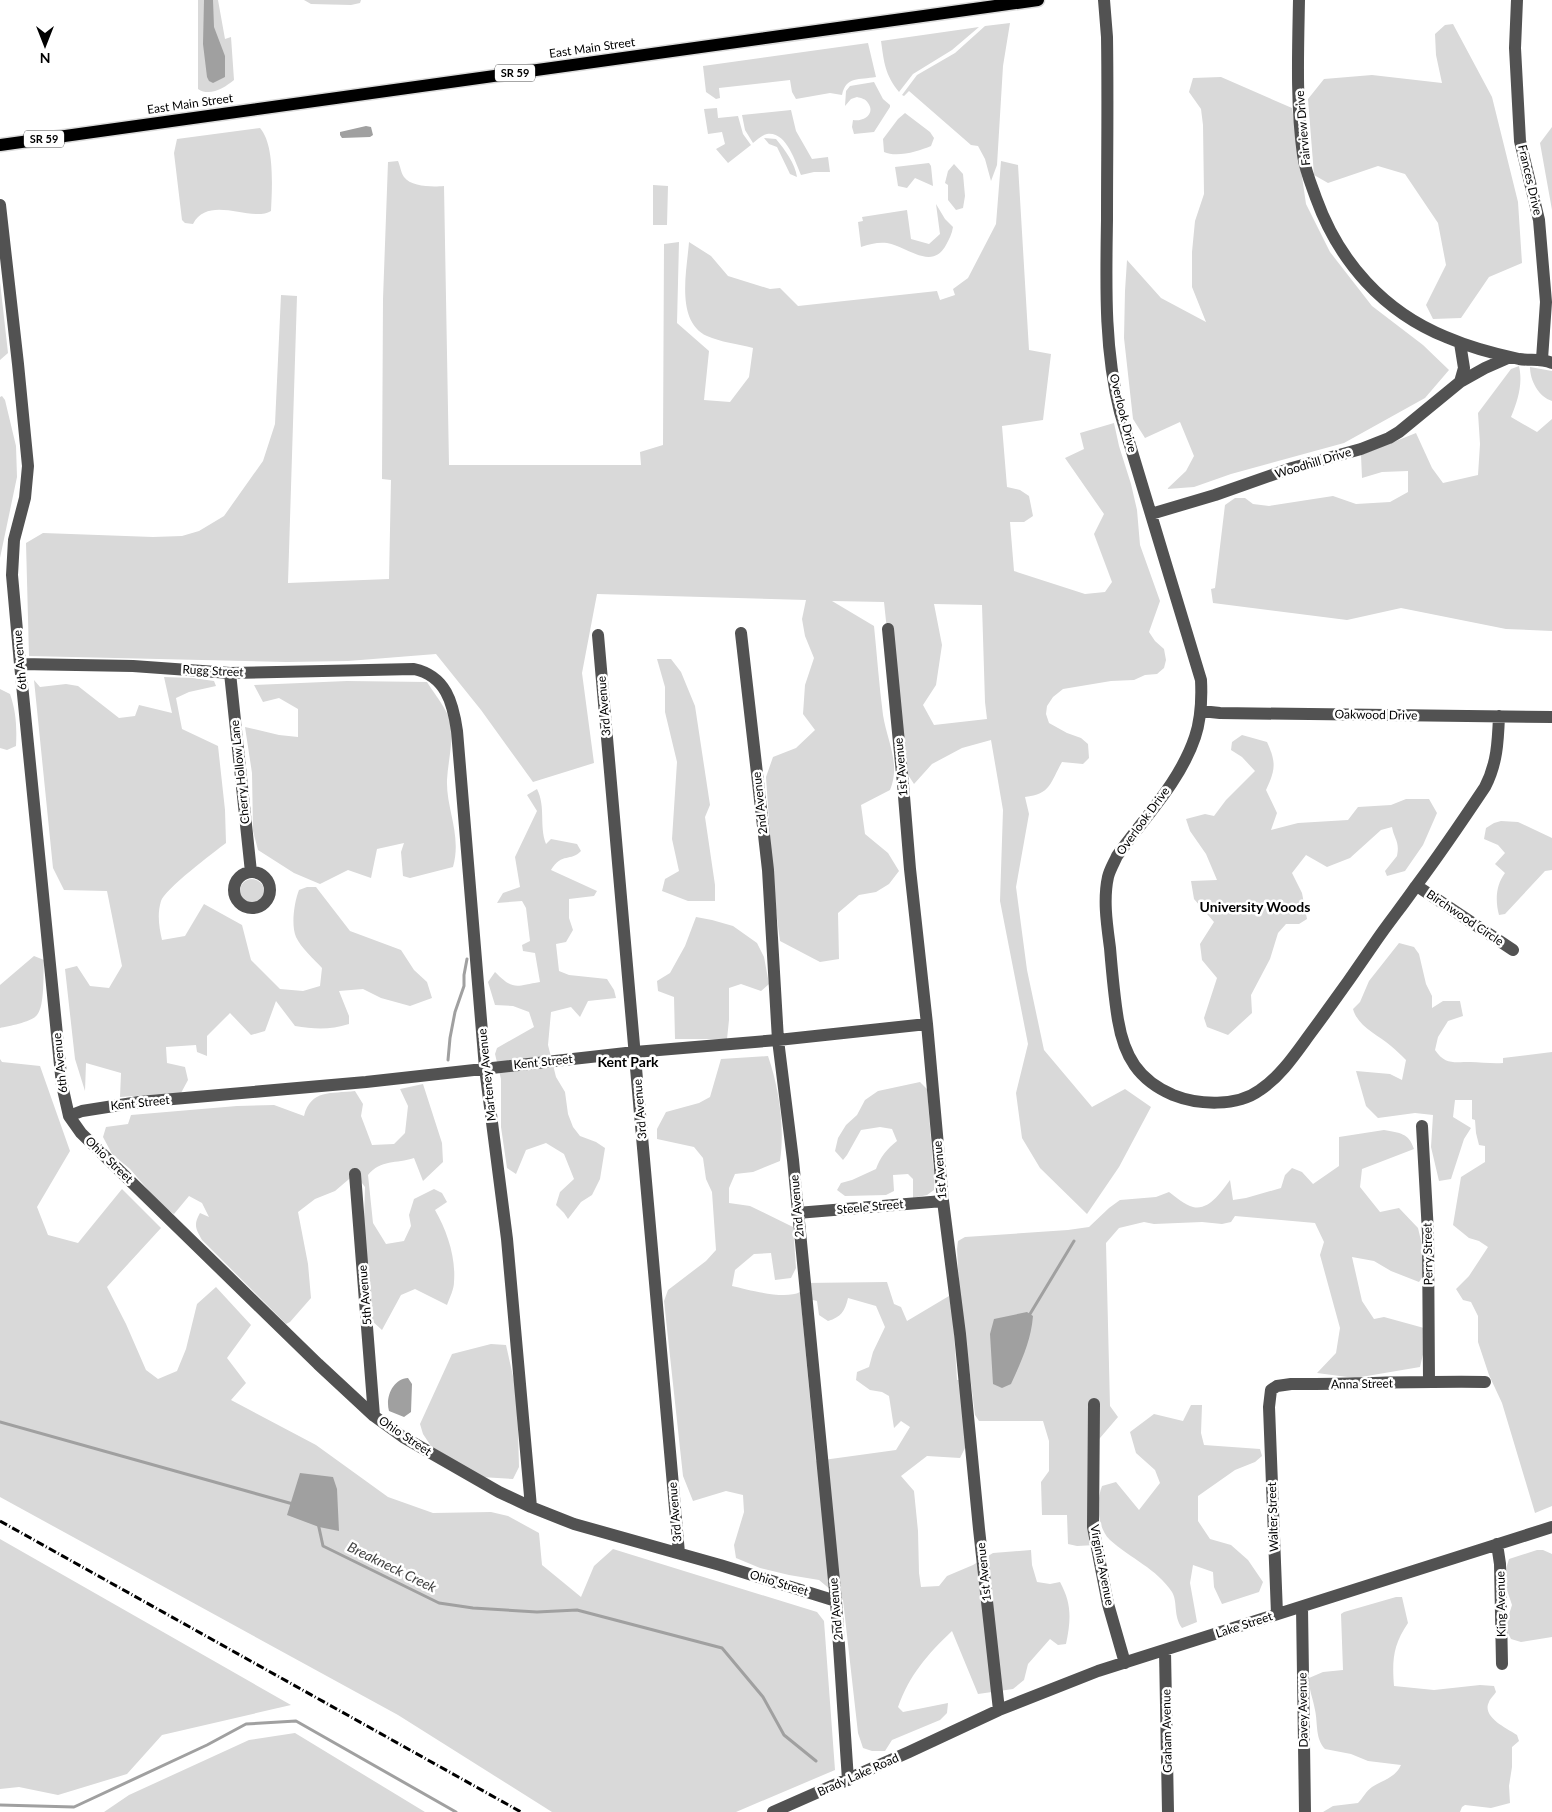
<svg xmlns="http://www.w3.org/2000/svg" width="1552" height="1812" font-family="Lato,sans-serif">
  <style>
    .green { fill: #d9d9d9; fill-rule: evenodd }
    .water { fill: #a0a0a0 }
    .lines { fill: none; stroke-linecap: round; stroke-linejoin: round }
    .stream { stroke: #a0a0a0; stroke-width: 3 }
    .major-casing { stroke: #dbdbdb; stroke-width: 15 }
    .minor { stroke: #525252; stroke-width: 12 }
    .major { stroke: #000; stroke-width: 12 }
    .rail { stroke: #000; stroke-width: 3; stroke-dasharray: 8 2.5 1 2.5; stroke-linecap: butt }
    .labels { text-anchor: middle; stroke-width: 5; stroke-linejoin: round; paint-order: stroke }
    .shield { fill: #fff; stroke: #4c4c4c; stroke-width: 1 }
    .shield-label { font-size: 11px; font-weight: bold; fill: #000 }
    .street-label { font-size: 12px; fill: #000; stroke: #fff }
    .neighbourhood-label { font-size: 14px; font-weight: bold; fill: #000; stroke: #fff }
    .water-label { font-size: 14px; font-style: italic; fill: #414141; stroke: #fff }
  </style>
  <rect width="100%" height="100%" fill="#fff"/>
  <!-- green -->
  <path class="green" d="M198 0H218L225 39 231 37 234 80C224 88 210 97 198 89Z
    M304 0H361L360 3 351 5 311 4Z
    M1010 23 1003 66 997 165 991 181 985 159 978 146 971 145 909 91 904 96 902 95 917 75 955 53 985 26Z
    M1453 24 1492 97 1518 202 1522 263 1489 277 1461 318 1433 319 1426 305 1446 265 1438 223 1405 174 1378 166 1328 183 1314 175 1308 99 1324 79 1372 75 1442 83 1436 55 1435 34 1445 25Z
    M979 27 952 50 913 74 899 92C885 75 884 62 881 41Z
    M868 43 876 77C859 80 846 76 842 95L830 93 796 99 792 92 790 80 719 88 720 98 716 99 706 92 703 66Z
    M1221 77 1292 108 1306 204 1330 252 1372 306 1423 345 1449 370 1425 398 1344 443 1231 474 1194 487 1167 489 1186 471 1194 456 1180 422 1145 438 1133 419 1124 338 1125 291 1127 260 1161 298 1206 322 1192 287V252L1195 221 1204 194 1203 125 1201 109 1189 92 1193 78Z
    M874 82 883 99 890 105V107L874 132 854 134 852 127 853 120C863 122 876 114 868 103 866 99 861 98 857 97L851 99 845 106 846 91 850 86Z
    M717 108 718 118 738 116 743 134 751 145 728 163 716 149 725 144 722 132 708 134 704 109Z
    M791 110 796 131 812 159 828 157 830 172H814L801 175C795 161 786 131 767 134 762 135 757 140 753 143L745 130 742 115Z
    M905 113 930 132 934 138 931 146C919 151 897 158 884 152L883 139 898 119Z
    M1552 127V210L1540 143Z
    M260 128C275 145 272 189 271 211 251 223 209 194 193 224L185 223 182 220 174 153 177 139Z
    M764 138 776 139C785 150 795 163 797 177L790 174 777 147 769 144Z
    M398 161C400 165 401 173 404 177 411 187 433 187 444 186L449 465H641L640 452 663 445 664 244 679 242 677 323 709 351 704 400 730 402 749 377 753 348C738 344 720 342 707 336 675 321 687 270 689 242L711 256 728 276 770 289 780 288 798 306 937 291 940 300 955 295 953 289 968 278 996 224 1001 161 1018 165 1029 350 1051 354 1043 420 1002 426 1007 487 1020 490 1029 496 1033 516 1024 522H1010L1014 571 1085 594 1105 592 1112 582 1094 534 1104 514 1065 458 1084 449 1080 433 1114 423 1119 446 1131 484 1137 510 1140 545 1160 601 1149 632 1155 641 1164 649 1166 660 1164 668 1157 674 1145 675 1134 680 1111 681 1063 689 1053 697 1047 706 1046 714 1049 723 1067 733 1081 738 1088 744 1089 758 1083 764 1062 762C1050 783 1051 794 1025 797L1029 814 1016 887 1027 970 1044 1050 1092 1107 1125 1089 1151 1107 1119 1167 1087 1214 1040 1168 1022 1138 1016 1093 1028 1044 1000 901 1003 810 991 740 962 748 932 764 914 784 901 764 884 602 832 601 874 626C877 655 879 685 883 715 887 741 901 764 890 790L861 805 865 834 888 853 899 871 889 884 876 892 859 895 838 913 839 959 820 962 780 941 774 895 766 777 773 757 796 748 815 730 803 714 805 685 814 658 805 636 802 619 806 600 597 594 582 673 594 763 533 782 481 710 436 654 348 661 287 662 29 656 26 543 43 533 153 537 182 536 199 531 224 516 263 461 275 424 281 295 297 296 288 583 389 579 391 480 382 479 383 299 388 162ZM934 604 982 605 985 702 987 719 934 725 923 705 936 685 942 645Z
    M929 163 931 166 933 186 915 178 907 188 898 186 895 167Z
    M954 164 963 174 965 196 963 208 956 210 948 200V185L945 183 948 171Z
    M653 185 668 186 667 225H653Z
    M936 204 945 219 953 227C952 234 949 239 946 245 932 271 908 247 887 243 878 242 870 244 861 247L858 222 863 221 862 217 907 210 911 239 929 244 940 234Z
    M0 282 8 353 0 360Z
    M1519 366C1523 384 1518 400 1511 417L1537 432 1552 419V631L1506 629 1401 608 1347 620 1213 603 1211 589 1215 588 1225 505 1235 498H1245L1253 504 1269 506 1333 496 1356 504 1390 502 1408 492V471L1382 472 1362 478 1361 455 1416 433 1432 468 1443 483 1478 475 1480 444 1478 413 1511 369Z
    M1530 367 1552 371V401C1539 397 1530 381 1530 367Z
    M2 396 5 400 16 446 17 477 0 558V397Z
    M657 659H671L681 672 695 706 710 805 705 817 715 885V901H688L662 891 665 879 679 871 672 839 677 762 665 712V687Z
    M164 677 193 678 214 681 216 686 189 692 176 698 182 729 218 746 225 810 226 843C214 852 165 889 161 901 157 914 159 927 162 940L185 936 204 904 242 925 251 960 280 989 303 991 320 986 322 968C314 959 301 948 296 937 291 925 294 903 299 890L307 887H316L350 931 401 950 414 970 427 982 432 998 410 1006 381 998 363 989 339 991 349 1016V1024C330 1030 314 1029 295 1026L276 1001 265 1031 251 1035 230 1013 207 1036V1056L197 1052 196 1045 166 1047 167 1063 185 1067 188 1080 181 1093 120 1097 121 1073 86 1063 85 1091 75 1059 65 969 77 966 90 986 109 988 122 966 107 891 64 890 53 868 34 680 40 687 66 684 78 686 119 718 135 716 139 705 172 713Z
    M347 681 427 682C433 692 448 710 450 722 454 740 448 761 447 780 446 809 462 835 453 867L410 878 403 876 401 852 404 843 377 849 371 878 348 870 320 884 294 873 258 850 253 831 252 773 245 727 279 735 298 737V709L279 698 263 702 254 685Z
    M0 689 10 694C16 711 17 727 16 746L7 750 0 748Z
    M1242 735 1267 742C1276 762 1276 769 1266 790L1277 813 1271 830 1298 823 1348 820 1358 807 1391 805 1406 799H1429L1437 813 1423 845 1405 871 1387 876 1385 871 1397 856C1400 841 1394 839 1392 827L1381 830 1350 858 1327 867 1306 855 1292 873 1302 893 1307 919 1299 924H1286L1278 933 1270 959 1251 995 1252 1013 1228 1035 1207 1027 1204 1018 1217 978 1202 960 1200 944 1214 922 1194 899 1191 881 1217 880 1206 854 1190 831 1186 819 1205 814 1214 816 1226 800 1255 771 1242 757 1231 750 1232 742Z
    M537 789C546 807 539 826 546 844L551 839 577 844 581 851C571 862 562 852 551 870L597 891 594 896 569 899V918L573 930 566 942 556 944 559 971 569 975 607 979 614 990 616 998 588 1001 580 1017 571 1007 551 1012 548 1045 556 1077 565 1092 568 1114 573 1127 580 1136 596 1142 605 1148 600 1179 592 1195 581 1202 568 1219 564 1213 556 1205 560 1192 574 1179 564 1154 546 1143 526 1150 516 1174 507 1168 501 1127V1079L495 1054 497 1048 534 1027 529 1012 513 1006 495 1005 488 982 495 972C514 991 515 986 540 982L535 953 523 951 522 945 530 941 526 908 522 901 497 903 503 893 520 887 515 857 537 811 527 795Z
    M1501 821 1518 822 1552 838V870L1545 871 1505 914 1499 915C1495 900 1496 885 1505 873L1495 864 1505 853 1498 845 1484 839 1486 828 1494 823Z
    M240 891a12 12 0 1 1 24 0a12 12 0 1 1-24 0Z
    M696 917 712 920 733 926 757 943 764 957 769 984 761 991 741 984 729 988V1020L727 1039H675L674 997 658 991 657 981 670 973 685 946Z
    M1399 943 1414 947 1419 954 1426 984 1432 996V1008L1443 1001H1460L1463 1016 1448 1021 1438 1037 1435 1050C1445 1065 1454 1062 1470 1062 1481 1062 1492 1064 1503 1063V1058L1552 1052V1506L1535 1513 1502 1403 1489 1375 1478 1342V1316L1471 1302 1463 1300 1456 1289 1469 1276 1488 1247 1479 1241 1469 1238 1453 1225 1461 1177 1485 1162V1146L1479 1145 1476 1133 1475 1120 1472 1119V1100H1455L1453 1117 1471 1128 1464 1139 1451 1179 1439 1181 1431 1147 1433 1115 1415 1113 1378 1118 1366 1106 1356 1071 1390 1074 1402 1080 1406 1060C1401 1055 1396 1050 1391 1046 1377 1034 1358 1027 1353 1009L1360 1002 1369 981Z
    M34 956 44 960C43 973 45 1006 37 1015 32 1022 9 1026 0 1028V985Z
    M768 1056C779 1088 785 1127 780 1161L753 1172 735 1174 729 1188V1203L750 1206 793 1227 796 1268 791 1278 775 1280 771 1253 754 1254 735 1270 732 1286C749 1290 785 1300 800 1292L816 1461 896 1450 910 1427 901 1421 894 1428 889 1396 882 1392 870 1390 856 1380 857 1372 869 1367 873 1352 885 1327 876 1306 848 1298C845 1311 841 1317 828 1321L819 1315 817 1301 809 1299 804 1283 887 1282 894 1304 901 1307 907 1321 949 1296 953 1318 957 1380H965V1448L960 1458 927 1456 901 1476 914 1491 918 1531 919 1573 921 1587 939 1586 947 1576 973 1565 993 1553 1031 1550 1032 1565 1037 1582 1050 1584 1060 1582C1072 1604 1071 1620 1066 1644L1058 1645 1050 1639 1028 1664 1024 1680 1013 1689 978 1694 952 1631C927 1655 910 1674 898 1707L903 1712 948 1703 947 1713 940 1720 892 1740 885 1751H872L863 1748 858 1733 843 1600 819 1580 789 1575 760 1568 736 1558 734 1545 744 1512 743 1495 726 1491 693 1501 683 1476 664 1301 668 1290 706 1261 716 1250 712 1192 706 1179 703 1158 694 1147 657 1139V1129L666 1112 699 1103 710 1097 721 1059Z
    M0 1059 2 1062 40 1066 70 1151 37 1207 48 1235 78 1243 122 1189 161 1228 107 1287 126 1324 146 1370 158 1379 177 1371 186 1349 197 1304 216 1287 251 1325 227 1358 246 1383 231 1400 316 1445 388 1497 433 1513 491 1512 508 1516 539 1533 542 1565 581 1597 594 1566 613 1549 817 1612 824 1621 835 1770 736 1812H552L398 1715 0 1497Z
    M920 1082 927 1089 933 1165 935 1173 934 1190 927 1195 913 1198V1179L908 1174 893 1175 894 1191 886 1195 845 1196 837 1190 841 1183 852 1180 876 1169C880 1157 887 1149 897 1141L892 1129 880 1127 861 1130 847 1155 843 1160 835 1151 838 1138 846 1125 857 1115 865 1100 878 1091Z
    M423 1084 442 1143 443 1162 423 1181 414 1158C396 1164 381 1159 368 1175L373 1223 386 1244 404 1241 411 1226 409 1215 414 1199 434 1189 442 1193 447 1202 435 1210C447 1231 456 1257 454 1282 454 1289 450 1297 447 1305L415 1289 401 1295 382 1330 371 1320 364 1221 365 1187 355 1174 335 1191 315 1199 298 1212 308 1264 311 1298 290 1322 286 1324 202 1240C196 1229 193 1225 200 1213L209 1217 202 1203 189 1196 174 1214 161 1205 130 1169 112 1154 103 1137 106 1127 128 1124 131 1115 237 1106 274 1105 304 1116C311 1089 331 1094 355 1091L363 1104 361 1116 372 1145 394 1144 405 1133 408 1106 400 1089Z
    M1384 1130C1400 1133 1409 1133 1414 1149L1362 1169 1360 1187 1380 1212 1399 1208 1418 1228 1423 1249V1276L1419 1282 1391 1271 1374 1261 1352 1257 1362 1301 1374 1319 1384 1317 1424 1328V1350L1420 1367 1355 1378 1317 1373 1336 1353 1340 1328 1320 1255 1324 1242 1315 1223 1235 1216 1231 1222 1222 1224 1202 1222 1154 1224 1144 1222 1119 1228 1106 1243 1110 1406 1118 1417 1094 1445 1096 1545 1077 1546 1068 1544 1067 1515H1042L1041 1482 1049 1471V1441L1043 1421H979L975 1415 959 1287 957 1249 958 1241 965 1237 1068 1230 1089 1227 1109 1208 1120 1200 1156 1197 1169 1192C1176 1197 1185 1205 1193 1207 1209 1211 1222 1191 1230 1180L1233 1200 1246 1198 1281 1188 1285 1175 1292 1168 1302 1172 1313 1184 1339 1166V1137Z
    M491 1344 506 1345 517 1394 519 1467 513 1479 481 1477 431 1446 423 1434 420 1424 452 1354Z
    M1191 1405H1202L1201 1433 1204 1445 1260 1449 1262 1456 1255 1462 1235 1470 1198 1496V1521L1210 1539 1231 1545 1248 1560 1263 1582 1259 1592 1222 1604 1214 1587 1213 1572 1193 1565 1190 1583 1197 1622 1182 1628C1173 1616 1178 1602 1172 1592 1157 1569 1130 1558 1110 1540 1097 1528 1096 1501 1102 1486L1116 1482 1139 1510 1160 1483 1155 1470 1136 1453 1130 1432 1154 1414 1183 1421Z
    M0 1539 291 1705 162 1735 127 1774 58 1795 19 1787 0 1789Z
    M1537 1550H1543L1552 1554V1637L1521 1642 1511 1639 1505 1627 1512 1605 1503 1578 1509 1559Z
    M1396 1597H1402L1408 1623C1393 1645 1392 1660 1394 1686L1434 1690 1480 1685 1494 1686 1496 1692C1494 1695 1490 1699 1489 1702 1481 1717 1508 1729 1517 1735L1519 1741 1512 1747V1767L1509 1786 1510 1803 1491 1808 1465 1805 1462 1807 1460 1812H1323L1333 1806 1358 1803C1363 1798 1366 1791 1372 1787 1383 1780 1395 1778 1401 1765L1368 1761 1351 1754 1325 1749C1315 1738 1318 1724 1315 1710 1313 1698 1309 1691 1309 1678L1323 1672 1343 1670 1341 1614 1344 1612Z
    M295 1733 425 1812H104L129 1795 249 1740Z"/>
  <!-- water -->
  <path class="water" d="M204 0H213L214 27 225 56V77L213 83 209 81 207 77 203 44Z
    M366 126 371 127 373 135 370 137 342 138 340 135V132Z
    M1027 1312 1033 1316C1031 1341 1021 1362 1011 1384L1002 1388 993 1384 990 1334 994 1319Z
    M408 1378 412 1384 411 1412 404 1417 389 1411C385 1397 393 1379 408 1378Z
    M300 1473 333 1477 337 1489 339 1531 319 1527 287 1515Z"/>
  <g class="lines">
    <!-- stream -->
    <path class="stream" d="M448 1060 450 1038 455 1012 464 986V975L467 959
      M1030 1314 1074 1241
      M0 1422 293 1504
      M318 1523 323 1546 439 1603 473 1608 537 1612 577 1610 722 1648 763 1697 784 1735 816 1761
      M0 1805 74 1807 207 1745 246 1724 296 1721 456 1812"/>
    <!-- major casing -->
    <g class="major-casing">
      <path id="major" d="M0 145 1038 0"/>
    </g>
    <!-- minor -->
    <path class="minor" d="M1104 0 1107 37C1108 98 1107 159 1107 220 1106 284 1104 349 1120 412L1201 680C1202 700 1201 719 1195 737 1180 782 1144 818 1117 856 1114 863 1110 869 1108 877 1103 900 1107 925 1110 948 1112 972 1114 996 1118 1020 1124 1056 1138 1080 1173 1095 1198 1105 1237 1107 1260 1090 1281 1076 1296 1053 1310 1034 1333 1003 1355 972 1376 941 1389 922 1403 905 1416 886 1440 854 1463 820 1485 787 1497 764 1498 742 1499 716
      M1299 0C1298 51 1296 104 1303 155 1305 170 1311 184 1316 198 1339 262 1384 312 1446 337 1469 347 1495 354 1519 359 1531 361 1540 358 1552 363
      M1517 0 1515 48 1520 141 1539 220 1546 302 1542 359
      M0 205 18 364 28 466 25 498 14 540 12 575 20 664 62 1085 69 1116 81 1133 318 1364 374 1416 403 1437 499 1492 531 1507 574 1524 720 1565 836 1601
      M1460 382 1485 368 1510 357
      M1151 514 1215 495 1292 468 1361 449 1389 438 1399 432 1460 382 1464 368 1460 343
      M888 629 903 784 910 869 927 1024 943 1201 960 1334 979 1529 999 1710
      M741 633 768 870 778 1040 793 1160 836 1601 848 1780
      M598 635C623 941 653 1247 679 1553
      M20 664 133 666 230 673 414 669C446 676 453 703 457 731L485 1068 507 1239 531 1507
      M230 673 251 872
      M1201 711 1220 713 1552 717
      M234 890a18 18 0 1 1 36 0a18 18 0 1 1-36 0Z
      M1417 886 1513 950
      M69 1116 82 1111 139 1102 366 1082 635 1052 778 1040 927 1024
      M1422 1126 1428 1233 1429 1381
      M355 1174 374 1416
      M797 1213 943 1201
      M1094 1404 1093 1527 1108 1604 1125 1663
      M1497 1544 1500 1564 1502 1664
      M1302 1607 1305 1812
      M1277 1614 1269 1407 1271 1390 1277 1386 1291 1384C1355 1384 1420 1381 1485 1382
      M1165 1651 1168 1812
      M773 1812 909 1752 999 1710 1098 1671 1552 1527"/>
    <!-- major -->
    <use href="#major" class="major"/>
    <!-- rail -->
    <path class="rail" d="M0 1521 521 1812"/>
  </g>
  <g class="labels">
    <!-- shield labels -->
    <g class="shield">
      <rect x="495" y="64.5" width="40" height="17" rx="4"/>
      <rect x="24" y="130.5" width="40" height="17" rx="4"/>
    </g>
    <g class="shield-label">
      <text x="515" y="77">SR 59</text>
      <text x="44" y="143">SR 59</text>
    </g>
    <!-- street labels -->
    <g class="street-label">
      <text transform="translate(592 48) rotate(-8)" y="4">East Main Street</text>
      <text transform="translate(190 104) rotate(-8)" y="4">East Main Street</text>
      <text transform="translate(1303 128) rotate(-95)" y="4">Fairview Drive</text>
      <text transform="translate(1530 180) rotate(77)" y="4">Frances Drive</text>
      <text transform="translate(1123 413) rotate(76)" y="4">Overlook Drive</text>
      <text transform="translate(1313 463) rotate(-17)" y="4">Woodhill Drive</text>
      <text transform="translate(20 660) rotate(-95)" y="4">6th Avenue</text>
      <text transform="translate(213 671) rotate(3)" y="4">Rugg Street</text>
      <text transform="translate(604 706) rotate(-95)" y="4">3rd Avenue</text>
      <text transform="translate(1376 715) rotate(1)" y="4">Oakwood Drive</text>
      <text transform="translate(901 767) rotate(-95)" y="4">1st Avenue</text>
      <text transform="translate(240 772) rotate(-96)" y="4">Cherry Hollow Lane</text>
      <text transform="translate(760 803) rotate(-96)" y="4">2nd Avenue</text>
      <text transform="translate(1143 821) rotate(-54)" y="4">Overlook Drive</text>
      <text transform="translate(1465 918) rotate(34)" y="4">Birchwood Circle</text>
      <text transform="translate(543 1062) rotate(-6)" y="4">Kent Street</text>
      <text transform="translate(60 1063) rotate(-96)" y="4">6th Avenue</text>
      <text transform="translate(487 1075) rotate(-96)" y="4">Marteney Avenue</text>
      <text transform="translate(140 1103) rotate(-6)" y="4">Kent Street</text>
      <text transform="translate(640 1109) rotate(-95)" y="4">3rd Avenue</text>
      <text transform="translate(109 1160) rotate(44)" y="4">Ohio Street</text>
      <text transform="translate(940 1170) rotate(-95)" y="4">1st Avenue</text>
      <text transform="translate(797 1206) rotate(-95)" y="4">2nd Avenue</text>
      <text transform="translate(870 1207) rotate(-5)" y="4">Steele Street</text>
      <text transform="translate(1428 1254) rotate(-91)" y="4">Perry Street</text>
      <text transform="translate(365 1295) rotate(-95)" y="4">5th Avenue</text>
      <text transform="translate(1362 1384) rotate(-1)" y="4">Anna Street</text>
      <text transform="translate(405 1436) rotate(34)" y="4">Ohio Street</text>
      <text transform="translate(675 1512) rotate(-95)" y="4">3rd Avenue</text>
      <text transform="translate(1273 1517) rotate(-92)" y="4">Walter Street</text>
      <text transform="translate(1102 1565) rotate(79)" y="4">Virginia Avenue</text>
      <text transform="translate(984 1572) rotate(-96)" y="4">1st Avenue</text>
      <text transform="translate(779 1583) rotate(17)" y="4">Ohio Street</text>
      <text transform="translate(1501 1604) rotate(-91)" y="4">King Avenue</text>
      <text transform="translate(836 1609) rotate(-95)" y="4">2nd Avenue</text>
      <text transform="translate(1244 1625) rotate(-18)" y="4">Lake Street</text>
      <text transform="translate(1303 1710) rotate(-91)" y="4">Davey Avenue</text>
      <text transform="translate(1167 1731) rotate(-91)" y="4">Graham Avenue</text>
      <text transform="translate(858 1775) rotate(-24)" y="4">Brady Lake Road</text>
    </g>
    <!-- neighbourhood labels -->
    <g class="neighbourhood-label">
      <text x="1255" y="912">University Woods</text>
      <text x="628" y="1067">Kent Park</text>
    </g>
    <!-- water labels -->
    <g class="water-label">
      <text transform="translate(392 1567) rotate(26)" y="5">Breakneck Creek</text>
    </g>
  </g>
  <!-- north arrow -->
  <g transform="translate(45 45) rotate(180)" stroke="#ffffff" stroke-width="4" paint-order="stroke">
  <path d="M0-4L9 19L0 12L-9 19Z" fill="#000000"/>
  <text y="-8" font-size="14" font-weight="bold" text-anchor="middle" fill="#000000">N</text>
  </g>
</svg>
